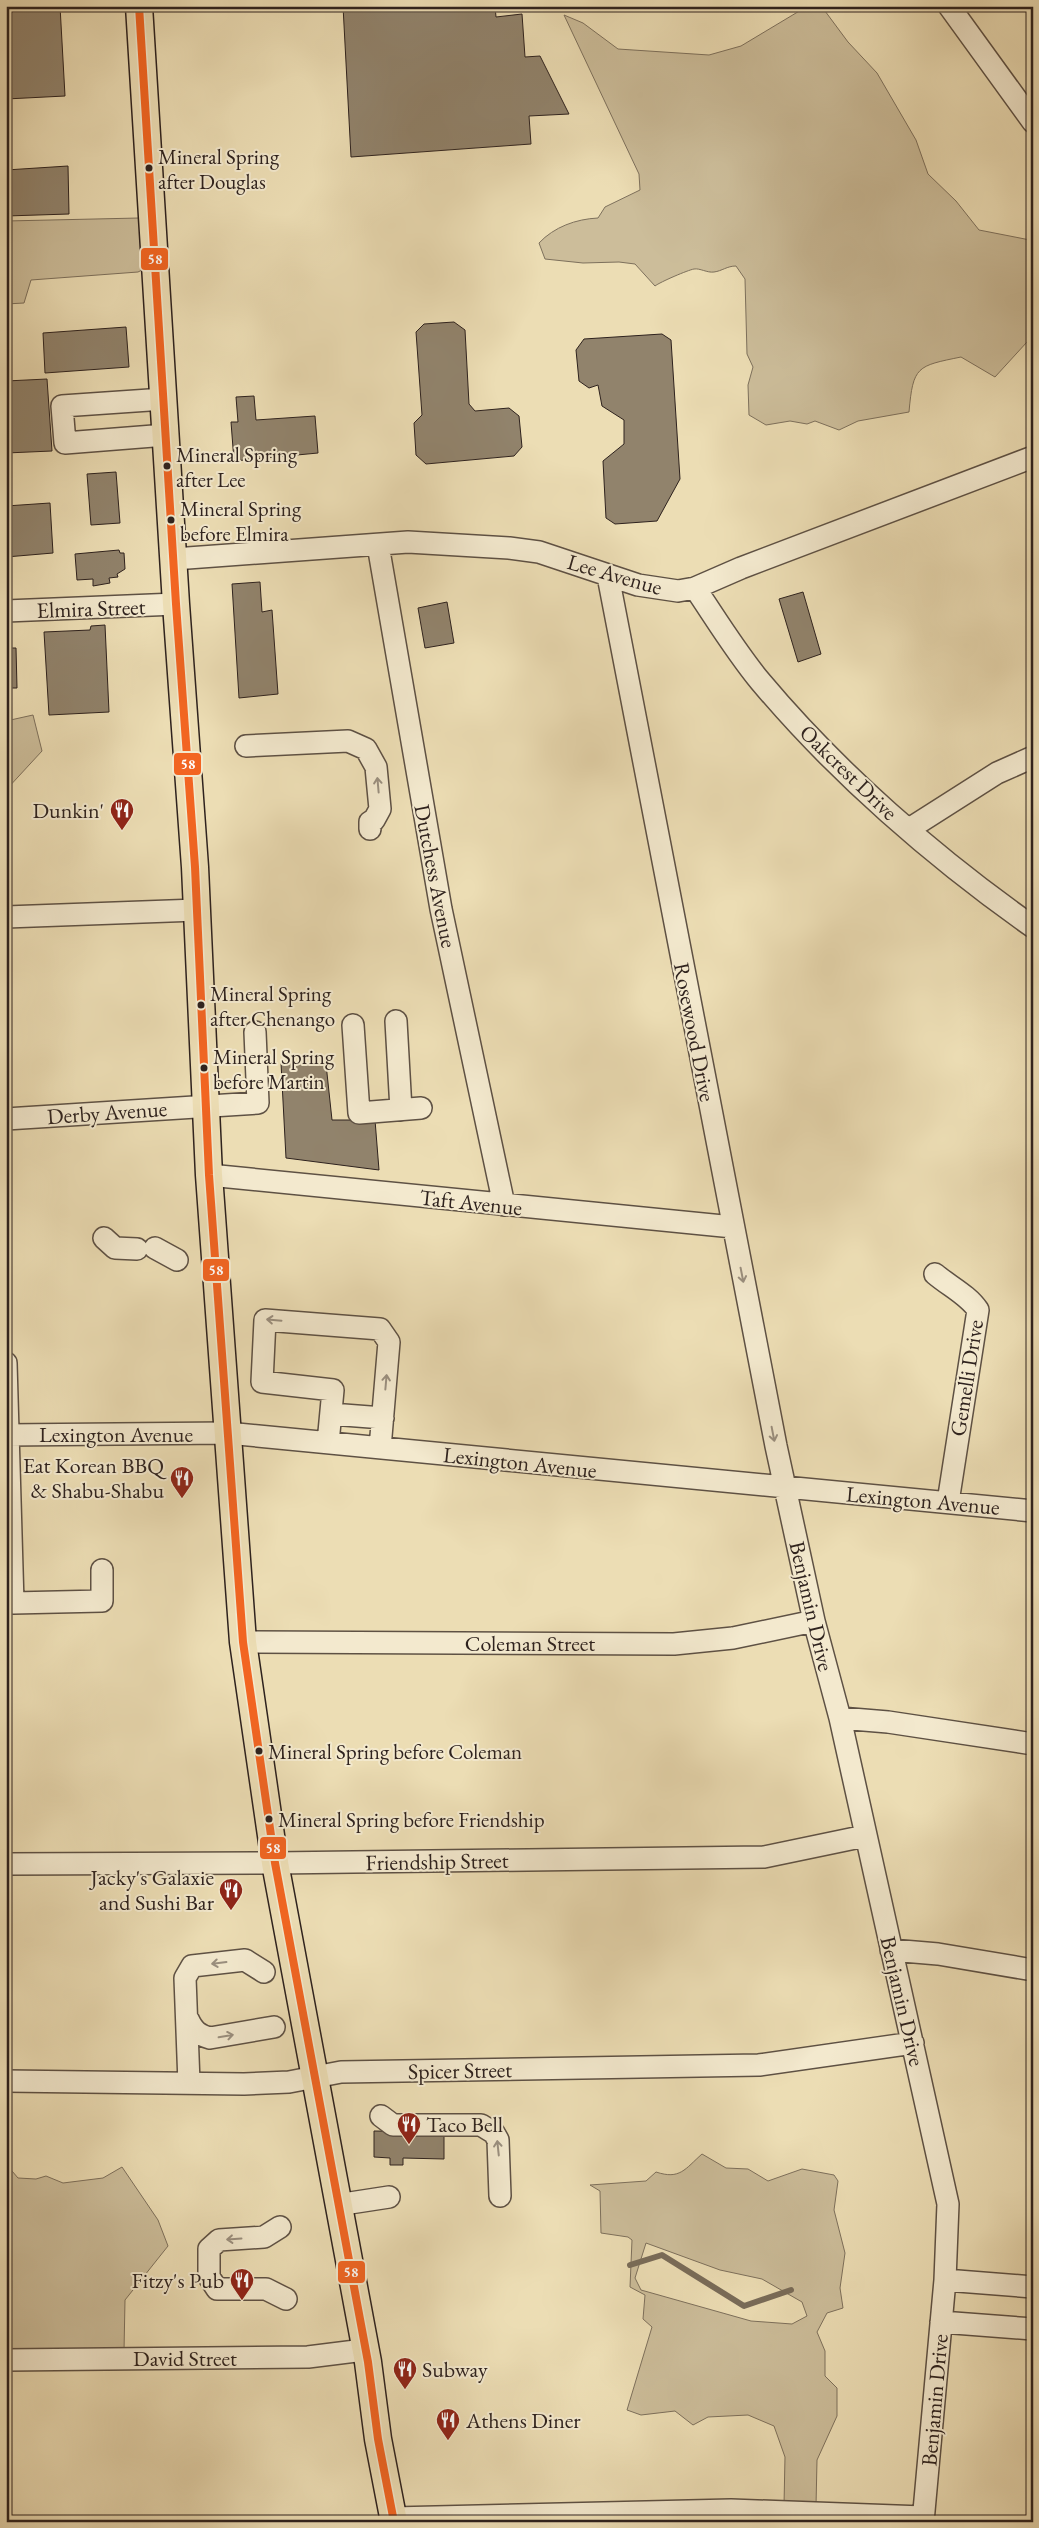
<svg xmlns="http://www.w3.org/2000/svg" width="1039" height="2528" font-family="'EB Garamond',serif">
  <style>
    .green { fill: #ccbd9a; stroke: #7d705c; fill-rule: evenodd }
    .lines { fill: none; stroke-linecap: round; stroke-linejoin: round }
    .stream { stroke: #796c59; stroke-width: 6 }
    .building { fill: #91836c; stroke: #2e221e }
    .minor-casing { stroke: #5e5144; stroke-width: 24 }
    .major-casing { stroke: #2e221e; stroke-width: 29 }
    .minor { stroke: #f3e9ce; stroke-width: 21 }
    .major { stroke: #ecddb4; stroke-width: 26 }
    .bus-1-casing { stroke: #f3e9ce; stroke-width: 11 }
    .bus-1 { stroke: #f26522; stroke-width: 8 }
    .oneway { stroke: #9a8f7f }
    .bus-dot { fill: #2e221e; stroke: #f3e9ce; stroke-width: 2 }
    .labels { text-anchor: middle; stroke-width: 4; stroke-linejoin: round; paint-order: stroke }
    .bus-label { font-size: 21px; fill: #2e221e; stroke: #f3e9ce; text-anchor: start }
    .street-label { font-size: 22px; fill: #2e221e; stroke: #f3e9ce }
    .poi-label { font-size: 22px; fill: #2e221e; stroke: #f3e9ce; text-anchor: end }
    .line-badge { stroke: #f3e9ce; stroke-width: 2 }
    .badge-label { font-size: 14px; text-anchor: middle; font-weight: bold; fill: #fff }
  </style>
  <rect width="100%" height="100%" fill="#ecddb4"/>
  <filter id="stains"><feTurbulence type="fractalNoise" baseFrequency=".004" numOctaves="4"/><feColorMatrix values="0 0 0 0 .2 0 0 0 0 .09 0 0 0 0 .02 0 0 0 .5 -.17"/></filter>
  <radialGradient id="worn" r=".72"><stop offset=".6" stop-color="#630" stop-opacity="0"/><stop offset="1" stop-color="#630" stop-opacity=".3"/></radialGradient>
  <!-- green -->
  <path class="green" d="M801 10 825 11 848 42 877 73 916 140 928 174 956 201 979 230 1030 240 1033 248V342H1027L995 377 961 357C917 366 913 366 909 412L858 421 839 430 815 421 807 424 790 421 766 425 749 415 748 385 753 367 747 354 745 279 736 266C727 266 722 271 714 272 707 273 700 268 694 269 688 270 660 282 655 286L635 264 619 262 583 263 545 259 539 243C554 227 576 219 598 218L605 207 640 190 639 174 564 15 583 23 618 49 709 55 741 46Z
    M139 218 144 269 138 272 31 280 24 303 6 304V221Z
    M33 715 42 751 6 790V721Z
    M702 2154 726 2168 748 2169 768 2181 802 2169 834 2175 838 2181 834 2210 845 2253 840 2288 843 2308 827 2313 817 2332 825 2351V2376L837 2388V2416L817 2460 816 2506 784 2505 785 2457 774 2426 748 2415 708 2417 693 2425 675 2411 641 2415 627 2410 652 2327 643 2319 645 2295 630 2287 632 2240 628 2237 601 2233 600 2191 590 2185 646 2181 656 2172C680 2180 685 2169 702 2154ZM646 2243 720 2270 762 2279 802 2302 807 2316 792 2324 751 2321 641 2290 635 2278Z
    M6 2164 18 2178 36 2179 46 2176 63 2183 103 2178 122 2167 158 2220 168 2246 125 2300 124 2351 6 2354Z"/>
  <g class="lines">
    <!-- stream -->
    <path class="stream" d="M630 2265 662 2255 744 2306 791 2290"/>
  </g>
  <!-- building -->
  <path class="building" d="M6 6H60L65 96 6 99Z
    M343 6H495L496 17 522 14 525 57 540 56 569 114 529 116 531 144 351 157Z
    M68 166 69 214 6 216V170Z
    M454 322 465 330 469 404 475 411 509 408 519 416 522 447 514 456 426 464 416 455 414 423 422 415 416 332 424 324Z
    M126 327 129 367 45 373 43 333Z
    M662 334 671 340 680 479 657 521 615 524 606 518 603 461 624 444V420L602 406 598 385 589 388 579 381 576 350 584 339Z
    M47 379 52 451 6 453V381Z
    M254 396 256 420 315 416 318 453 234 461 231 422H238L236 397Z
    M116 472 120 523 91 525 87 474Z
    M50 503 53 553 6 557V506Z
    M119 550 120 553H124L125 569 117 574 118 577 109 578 110 583 93 586V579L77 580 75 554Z
    M260 582 262 612 272 610 278 694 239 698 232 584Z
    M803 592 821 654 798 662 779 599Z
    M447 602 454 643 425 648 418 608Z
    M105 625 109 712 49 715 44 632 90 630 91 626Z
    M6 648H16L17 688H6Z
    M281 1063 326 1064 332 1120H375L379 1170 286 1158Z
    M374 2131 444 2132V2159L403 2158V2165H390V2158L374 2157Z"/>
  <g class="lines">
    <!-- minor casing -->
    <g class="minor-casing">
      <path id="minor" d="M949 6 1033 122
        M164 399 62 406 65 443 166 435
        M378 545 441 909 504 1205
        M174 559 408 542 509 548 539 552 638 585 678 591 695 588 741 568 1033 457
        M608 576 776 1446 814 1621 840 1718 948 2204 945 2280 923 2522
        M695 588C716 619 736 652 760 681 837 773 935 858 1033 927
        M6 611 176 604
        M246 746 348 741 366 749 376 767 380 809 374 820 370 822V829
        M909 829 997 773 1033 757
        M6 917 197 910
        M396 1021 401 1110
        M353 1025 359 1113 421 1108
        M6 1119 258 1103 255 1032
        M209 1175 733 1227
        M104 1238 115 1248 137 1249
        M155 1248 177 1260
        M935 1274C949 1286 968 1295 978 1310L948 1502
        M6 1363 13 1603 102 1601V1570
        M331 1414 383 1418
        M6 1435 227 1433 1033 1511
        M328 1443 333 1390 262 1382 265 1320 380 1329 389 1342 380 1448
        M243 1642 674 1644 733 1638 814 1621
        M840 1718 888 1722 1033 1744
        M6 1864 275 1863 764 1857 865 1836
        M891 1950 938 1954 1033 1970
        M188 2019C193 2030 198 2035 210 2038L274 2027
        M6 2081 244 2084 289 2082 341 2072 759 2065 913 2043
        M189 2083 185 1978 192 1966 245 1960 264 1972
        M381 2116 393 2125H481L494 2133 498 2140 500 2196
        M337 2205 389 2197
        M280 2227 264 2237 219 2240 209 2249V2277L217 2289H266L286 2299
        M945 2280 1033 2287
        M941 2322 1033 2329
        M6 2360 308 2357 364 2350
        M393 2518 731 2510 923 2517"/>
    </g>
    <!-- major casing -->
    <g class="major-casing">
      <path id="major" d="M139 6 176 604 195 867 209 1175 243 1642 275 1863 368 2362 378 2439 394 2522"/>
    </g>
    <!-- minor -->
    <use href="#minor" class="minor"/>
    <!-- major -->
    <use href="#major" class="major"/>
    <!-- bus-1 casing -->
    <g class="bus-1-casing">
      <path id="bus-1" d="M139 6 176 604 195 867 209 1175 243 1642 275 1863 368 2362 378 2439 394 2522"/>
    </g>
    <!-- bus-1 -->
    <use href="#bus-1" class="bus-1"/>
  </g>
  <!-- one-way arrows -->
  <defs><path id="oneway-shaft" d="M-6 0H5M1.5-3L5.5 0L1.5 3" fill="none" stroke-width="1.6" stroke-linecap="round" stroke-linejoin="round" transform="scale(1.25)"/></defs>
  <g class="oneway">
    <use href="#oneway-shaft" transform="translate(378 785) rotate(-95)"/>
    <use href="#oneway-shaft" transform="translate(742 1275) rotate(79)"/>
    <use href="#oneway-shaft" transform="translate(274 1320) rotate(-175)"/>
    <use href="#oneway-shaft" transform="translate(386 1382) rotate(-85)"/>
    <use href="#oneway-shaft" transform="translate(773 1434) rotate(79)"/>
    <use href="#oneway-shaft" transform="translate(219 1963) rotate(173)"/>
    <use href="#oneway-shaft" transform="translate(226 2036) rotate(-10)"/>
    <use href="#oneway-shaft" transform="translate(498 2148) rotate(-96)"/>
    <use href="#oneway-shaft" transform="translate(234 2239) rotate(176)"/>
  </g>
  <!-- icons -->
  <defs>
    <g id="restaurant-pin" transform="scale(1.25)"><path d="M0 17L-7.5 6A9.5 9.5 0 1 1 7.5 6Z" fill="#8f2418" stroke="#f3e9ce"/><path d="M-5-6h1v4h1v-4h1v4h1v-4h1v5L-1.5 .5V6h-2V.5L-5-1ZM5-6V6H3V1.5H1.5Q1.5-4 5-6Z" fill="#fff"/></g>
  </defs>
  <g fill-rule="evenodd">
    <use href="#restaurant-pin" x="122" y="810"/>
    <use href="#restaurant-pin" x="182" y="1478"/>
    <use href="#restaurant-pin" x="231" y="1890"/>
    <use href="#restaurant-pin" x="409" y="2124"/>
    <use href="#restaurant-pin" x="242" y="2280"/>
    <use href="#restaurant-pin" x="405" y="2369"/>
    <use href="#restaurant-pin" x="448" y="2420"/>
  </g>
  <!-- markers -->
  <g class="bus-dot">
    <circle cx="149" cy="168" r="4.5"/>
    <circle cx="167" cy="466" r="4.5"/>
    <circle cx="171" cy="520" r="4.5"/>
    <circle cx="201" cy="1005" r="4.5"/>
    <circle cx="204" cy="1068" r="4.5"/>
    <circle cx="259" cy="1751" r="4.5"/>
    <circle cx="269" cy="1819" r="4.5"/>
  </g>
  <g class="labels">
    <!-- bus labels -->
    <g class="bus-label">
      <text x="158" y="164">Mineral Spring<tspan x="158" dy="25">after Douglas</tspan></text>
      <text x="176" y="462">Mineral Spring<tspan x="176" dy="25">after Lee</tspan></text>
      <text x="180" y="516">Mineral Spring<tspan x="180" dy="25">before Elmira</tspan></text>
      <text x="210" y="1001">Mineral Spring<tspan x="210" dy="25">after Chenango</tspan></text>
      <text x="213" y="1064">Mineral Spring<tspan x="213" dy="25">before Martin</tspan></text>
      <text x="268" y="1759">Mineral Spring before Coleman</text>
      <text x="278" y="1827">Mineral Spring before Friendship</text>
    </g>
    <!-- street labels -->
    <g class="street-label">
      <text transform="translate(615 574) rotate(16)" y="8">Lee Avenue</text>
      <text transform="translate(91 608) rotate(-2)" y="8">Elmira Street</text>
      <text transform="translate(849 772) rotate(44)" y="8">Oakcrest Drive</text>
      <text transform="translate(436 876) rotate(79)" y="8">Dutchess Avenue</text>
      <text transform="translate(695 1032) rotate(79)" y="8">Rosewood Drive</text>
      <text transform="translate(107 1112) rotate(-4)" y="8">Derby Avenue</text>
      <text transform="translate(471 1202) rotate(6)" y="8">Taft Avenue</text>
      <text transform="translate(966 1378) rotate(-81)" y="8">Gemelli Drive</text>
      <text x="116" y="1442">Lexington Avenue</text>
      <text transform="translate(520 1462) rotate(6)" y="8">Lexington Avenue</text>
      <text transform="translate(923 1500) rotate(5)" y="8">Lexington Avenue</text>
      <text transform="translate(812 1606) rotate(77)" y="8">Benjamin Drive</text>
      <text x="530" y="1651">Coleman Street</text>
      <text transform="translate(437 1861) rotate(-1)" y="8">Friendship Street</text>
      <text transform="translate(903 2001) rotate(77)" y="8">Benjamin Drive</text>
      <text transform="translate(460 2070) rotate(-1)" y="8">Spicer Street</text>
      <text x="185" y="2366">David Street</text>
      <text transform="translate(934 2400) rotate(-85)" y="8">Benjamin Drive</text>
    </g>
    <!-- poi labels -->
    <g class="poi-label">
      <text x="104" y="818">Dunkin'</text>
      <text x="164" y="1473">Eat Korean BBQ<tspan x="164" dy="25">&amp; Shabu-Shabu</tspan></text>
      <text x="214" y="1885">Jacky's Galaxie<tspan x="214" dy="25">and Sushi Bar</tspan></text>
      <text x="426" y="2132" text-anchor="start">Taco Bell</text>
      <text x="224" y="2288">Fitzy's Pub</text>
      <text x="422" y="2377" text-anchor="start">Subway</text>
      <text x="466" y="2428" text-anchor="start">Athens Diner</text>
    </g>
  </g>
  <g class="line-badge">
    <rect x="140" y="247" width="29" height="24" rx="5" fill="#f26522"/>
    <rect x="173" y="752" width="29" height="24" rx="5" fill="#f26522"/>
    <rect x="202" y="1258" width="28" height="24" rx="5" fill="#f26522"/>
    <rect x="259" y="1836" width="28" height="24" rx="5" fill="#f26522"/>
    <rect x="337" y="2260" width="29" height="24" rx="5" fill="#f26522"/>
  </g>
  <g class="badge-label">
    <text x="155" y="264">58</text>
    <text x="188" y="769">58</text>
    <text x="216" y="1275">58</text>
    <text x="273" y="1853">58</text>
    <text x="351" y="2277">58</text>
  </g>
  <!-- margin -->
  <rect width="1039" height="2528" fill="none" stroke="#ecddb4" stroke-width="25"/>
  <rect x="8" y="8" width="1024" height="2513" fill="none" stroke="#2e221e" stroke-width="2.5"/>
  <rect x="12" y="12" width="1014" height="2503" fill="none" stroke="#2e221e"/>
  <rect width="100%" height="100%" filter="url(#stains)"/>
  <rect width="100%" height="100%" fill="url(#worn)"/>
</svg>
